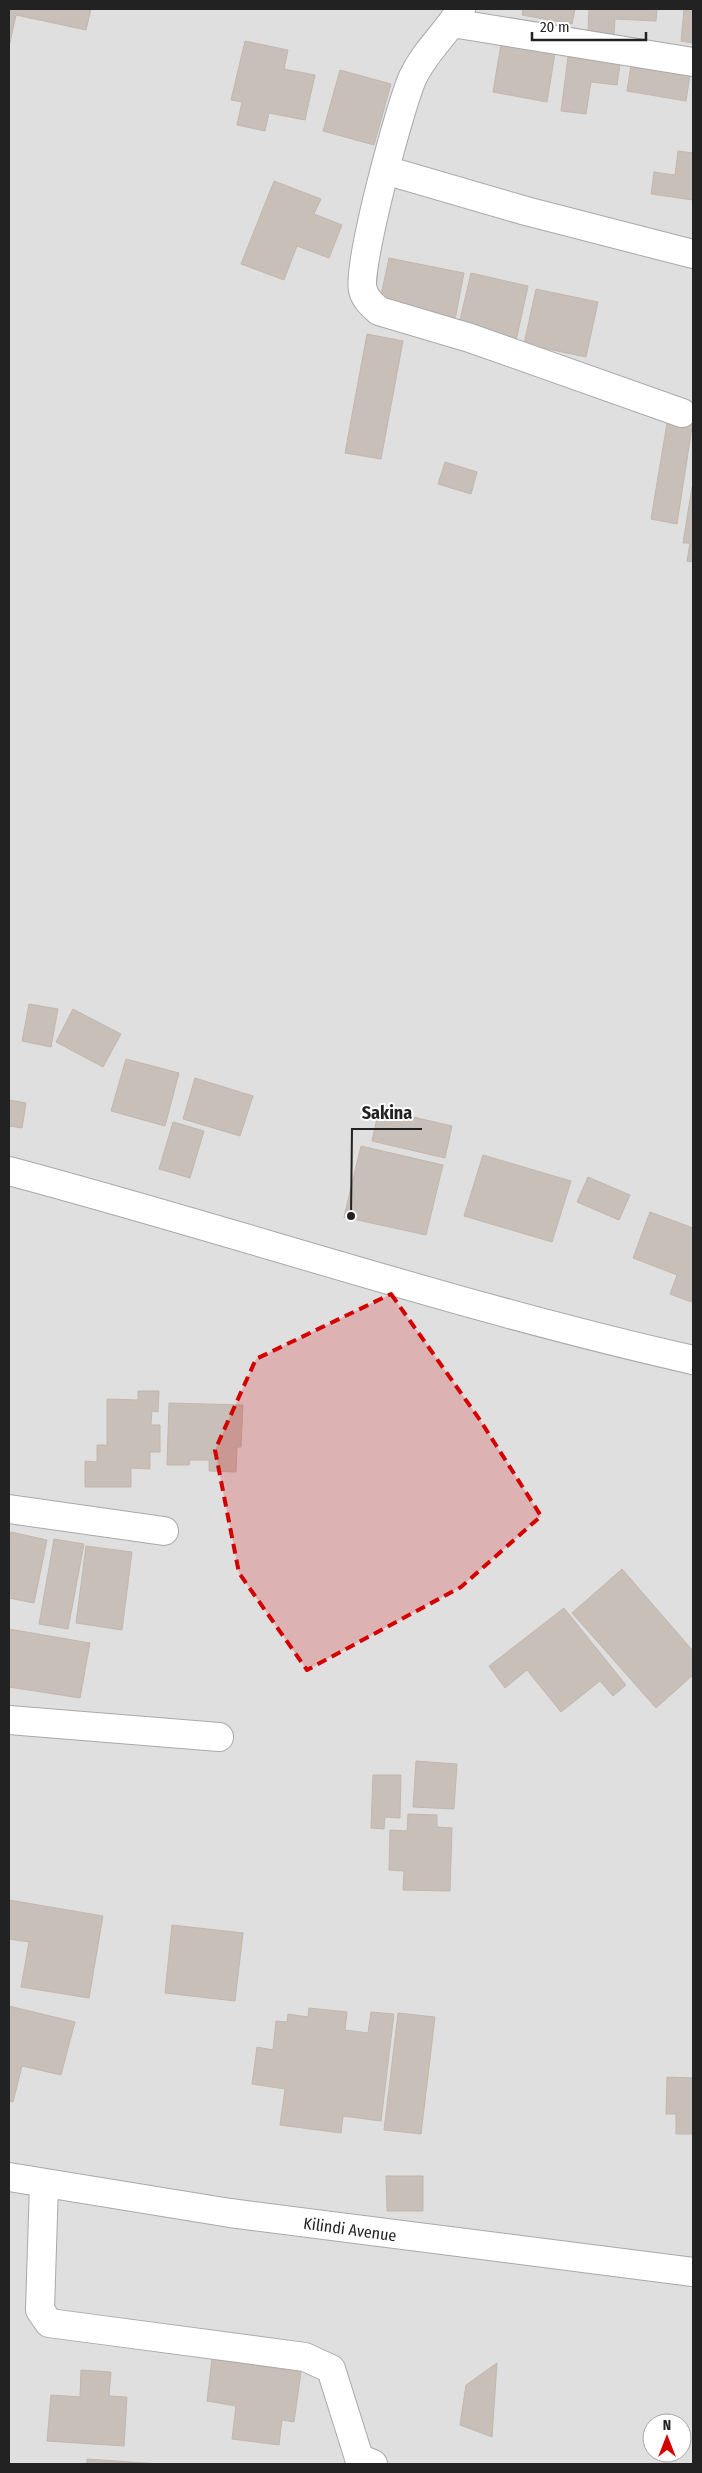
<svg xmlns="http://www.w3.org/2000/svg" width="702" height="2473" font-family="'Fira Sans Condensed',sans-serif">
  <style>
    .residential { fill: #e0dfdf; fill-rule: evenodd }
    .building { fill: #c7bfb8; stroke: #c4b6ab }
    .lines { fill: none; stroke-linecap: round; stroke-linejoin: round }
    .street-casing { stroke: #a9a9a9; stroke-width: 30 }
    .street { stroke: #fff; stroke-width: 28 }
    .marked { fill: #d40000; fill-opacity: 0.2; stroke: #d40000; stroke-width: 4; stroke-dasharray: 10 6; stroke-linejoin: round }
    .labels { text-anchor: middle; stroke-width: 4; stroke-linejoin: round; paint-order: stroke }
    .street-label { font-size: 16px; fill: #222; stroke: #fff }
    .leader { fill: none; stroke: #222; stroke-width: 2 }
    .callout-dot { fill: #222; stroke: #fff; stroke-width: 2 }
    .callout-label { font-size: 18px; text-anchor: middle; font-weight: bold; fill: #222; stroke: #fff; stroke-width: 4; stroke-linejoin: round; paint-order: stroke }
  </style>
  <rect width="100%" height="100%" fill="#f2efe9"/>
  <!-- residential -->
  <path class="residential" d="M9 9H693V2464H9ZM652 2423H682V2453H652Z"/>
  <!-- building -->
  <path class="building" d="M9 9H91L86 30 16 15 9 47Z
    M523 9H575L572 24 522 15Z
    M589 9H657L656 21 615 19 614 35 588 33Z
    M684 9H693V43L681 41Z
    M245 41 288 50 284 69 315 75 305 120 269 113 265 131 237 125 242 102 231 100Z
    M501 44 555 53 547 102 493 92Z
    M568 57 620 64 617 85 591 82 586 114 561 111Z
    M631 65 690 75 686 101 627 91Z
    M340 70 391 84 374 145 323 131Z
    M678 151 693 153V200L651 194 654 172 675 175Z
    M274 181 321 199 314 214 342 225 329 258 297 246 284 280 241 264Z
    M389 258 464 273 455 320 379 304Z
    M471 273 528 286 516 341 458 328Z
    M536 289 598 302 586 357 524 344Z
    M367 334 403 341 381 459 345 453Z
    M668 417 693 421 677 524 651 519Z
    M445 462 477 472 471 494 438 484Z
    M692 487H693V562L687 561 690 543H683Z
    M29 1004 58 1009 51 1047 22 1041Z
    M73 1009 121 1034 103 1067 56 1042Z
    M126 1059 179 1073 165 1126 111 1111Z
    M195 1078 253 1096 240 1136 183 1119Z
    M9 1100 26 1103 22 1128 9 1126Z
    M379 1109 452 1126 445 1158 372 1141Z
    M173 1122 204 1131 190 1178 159 1169Z
    M361 1146 443 1165 426 1235 344 1217Z
    M483 1155 571 1181 552 1242 464 1216Z
    M588 1177 630 1195 619 1220 577 1202Z
    M650 1212 693 1228V1295L691 1302 670 1294 677 1275 633 1258Z
    M138 1391H159L158 1412 152 1411 151 1425H160V1452H150V1469L131 1468V1487H85V1461L97 1462V1445H107V1399L138 1400Z
    M169 1403 243 1405 241 1447H237L236 1472 209 1471V1460H190L189 1465H167Z
    M11 1532 47 1540 34 1603 9 1598V1543Z
    M54 1539 84 1544 68 1629 39 1624Z
    M86 1546 132 1552 122 1630 76 1623Z
    M622 1569 693 1651V1675L656 1708 572 1613Z
    M564 1608 626 1685 613 1696 600 1681 561 1712 527 1670 505 1688 489 1666Z
    M9 1629 90 1643 80 1698 9 1687Z
    M416 1761 457 1764 454 1809 413 1807Z
    M373 1775H401L400 1818 385 1817 384 1829 371 1828Z
    M408 1814 437 1815V1827L452 1828 450 1891 403 1890 404 1871 389 1870 390 1830 407 1831Z
    M9 1900 103 1916 89 1998 21 1987 29 1942 9 1939Z
    M172 1925 243 1933 235 2001 165 1993Z
    M9 2006 75 2022 61 2075 22 2066 13 2102 9 2101Z
    M309 2008 347 2012 345 2030 368 2033 371 2012 394 2014 381 2121 343 2116 341 2133 280 2125 285 2089 252 2084 257 2047 273 2050 276 2021 287 2022 288 2014 308 2017Z
    M398 2013 435 2017 421 2134 384 2130Z
    M667 2077 693 2078V2134H676V2114H666Z
    M386 2176H423V2211H387Z
    M212 2359 301 2372 294 2422 282 2420 279 2445 232 2439 236 2406 207 2401Z
    M497 2363 492 2437 460 2425 466 2385Z
    M81 2370 111 2372 109 2396 127 2397 124 2446 47 2441 51 2395 80 2397Z
    M87 2459 159 2464H87Z"/>
  <g class="lines">
    <!-- street casing -->
    <g class="street-casing">
      <path id="street" d="M461 9C447 33 425 51 413 77 401 102 356 269 363 290 365 299 372 305 379 311L470 338 682 413
        M452 23 693 62
        M385 170 526 211 693 254
        M9 1171C238 1232 462 1308 693 1360
        M9 1509 164 1531
        M9 1720 219 1737
        M9 2177 230 2213 693 2272
        M44 2184 40 2310 49 2323 305 2357 331 2369 359 2458 373 2464"/>
    </g>
    <!-- street -->
    <use href="#street" class="street"/>
  </g>
  <!-- marked area -->
  <path class="marked" d="M391 1294 480 1420 541 1516 461 1587 307 1670 239 1573 215 1450 256 1359Z"/>
  <g class="labels">
    <!-- street labels -->
    <g class="street-label">
      <text transform="translate(350 2229) rotate(8)" y="6">Kilindi Avenue</text>
    </g>
  </g>
  <!-- callouts -->
  <path class="leader" d="M351 1216L352 1129H422"/>
  <circle class="callout-dot" cx="351" cy="1216" r="5"/>
  <g class="callout-label">
    <text x="387" y="1119">Sakina</text>
  </g>
  <!-- border -->
  <rect width="702" height="2473" fill="none" stroke="#222222" stroke-width="20"/>
  <!-- north arrow -->
  <g transform="translate(667 2438)"><circle r="24" fill="#ffffff" stroke="#a7a7a7"/>
  <path d="M0-4L9 19L0 12L-9 19Z" fill="#d40000"/>
  <text y="-8" font-size="14" font-weight="bold" text-anchor="middle" fill="#222222">N</text>
  </g>
  <!-- scale -->
  <path d="M532 32v8h114v-8" fill="none" stroke="#222222" stroke-width="2.5"/>
  <text x="540" y="32" font-size="15" fill="#222222" stroke="#ffffff" stroke-width="4" paint-order="stroke">20 m</text>
</svg>
